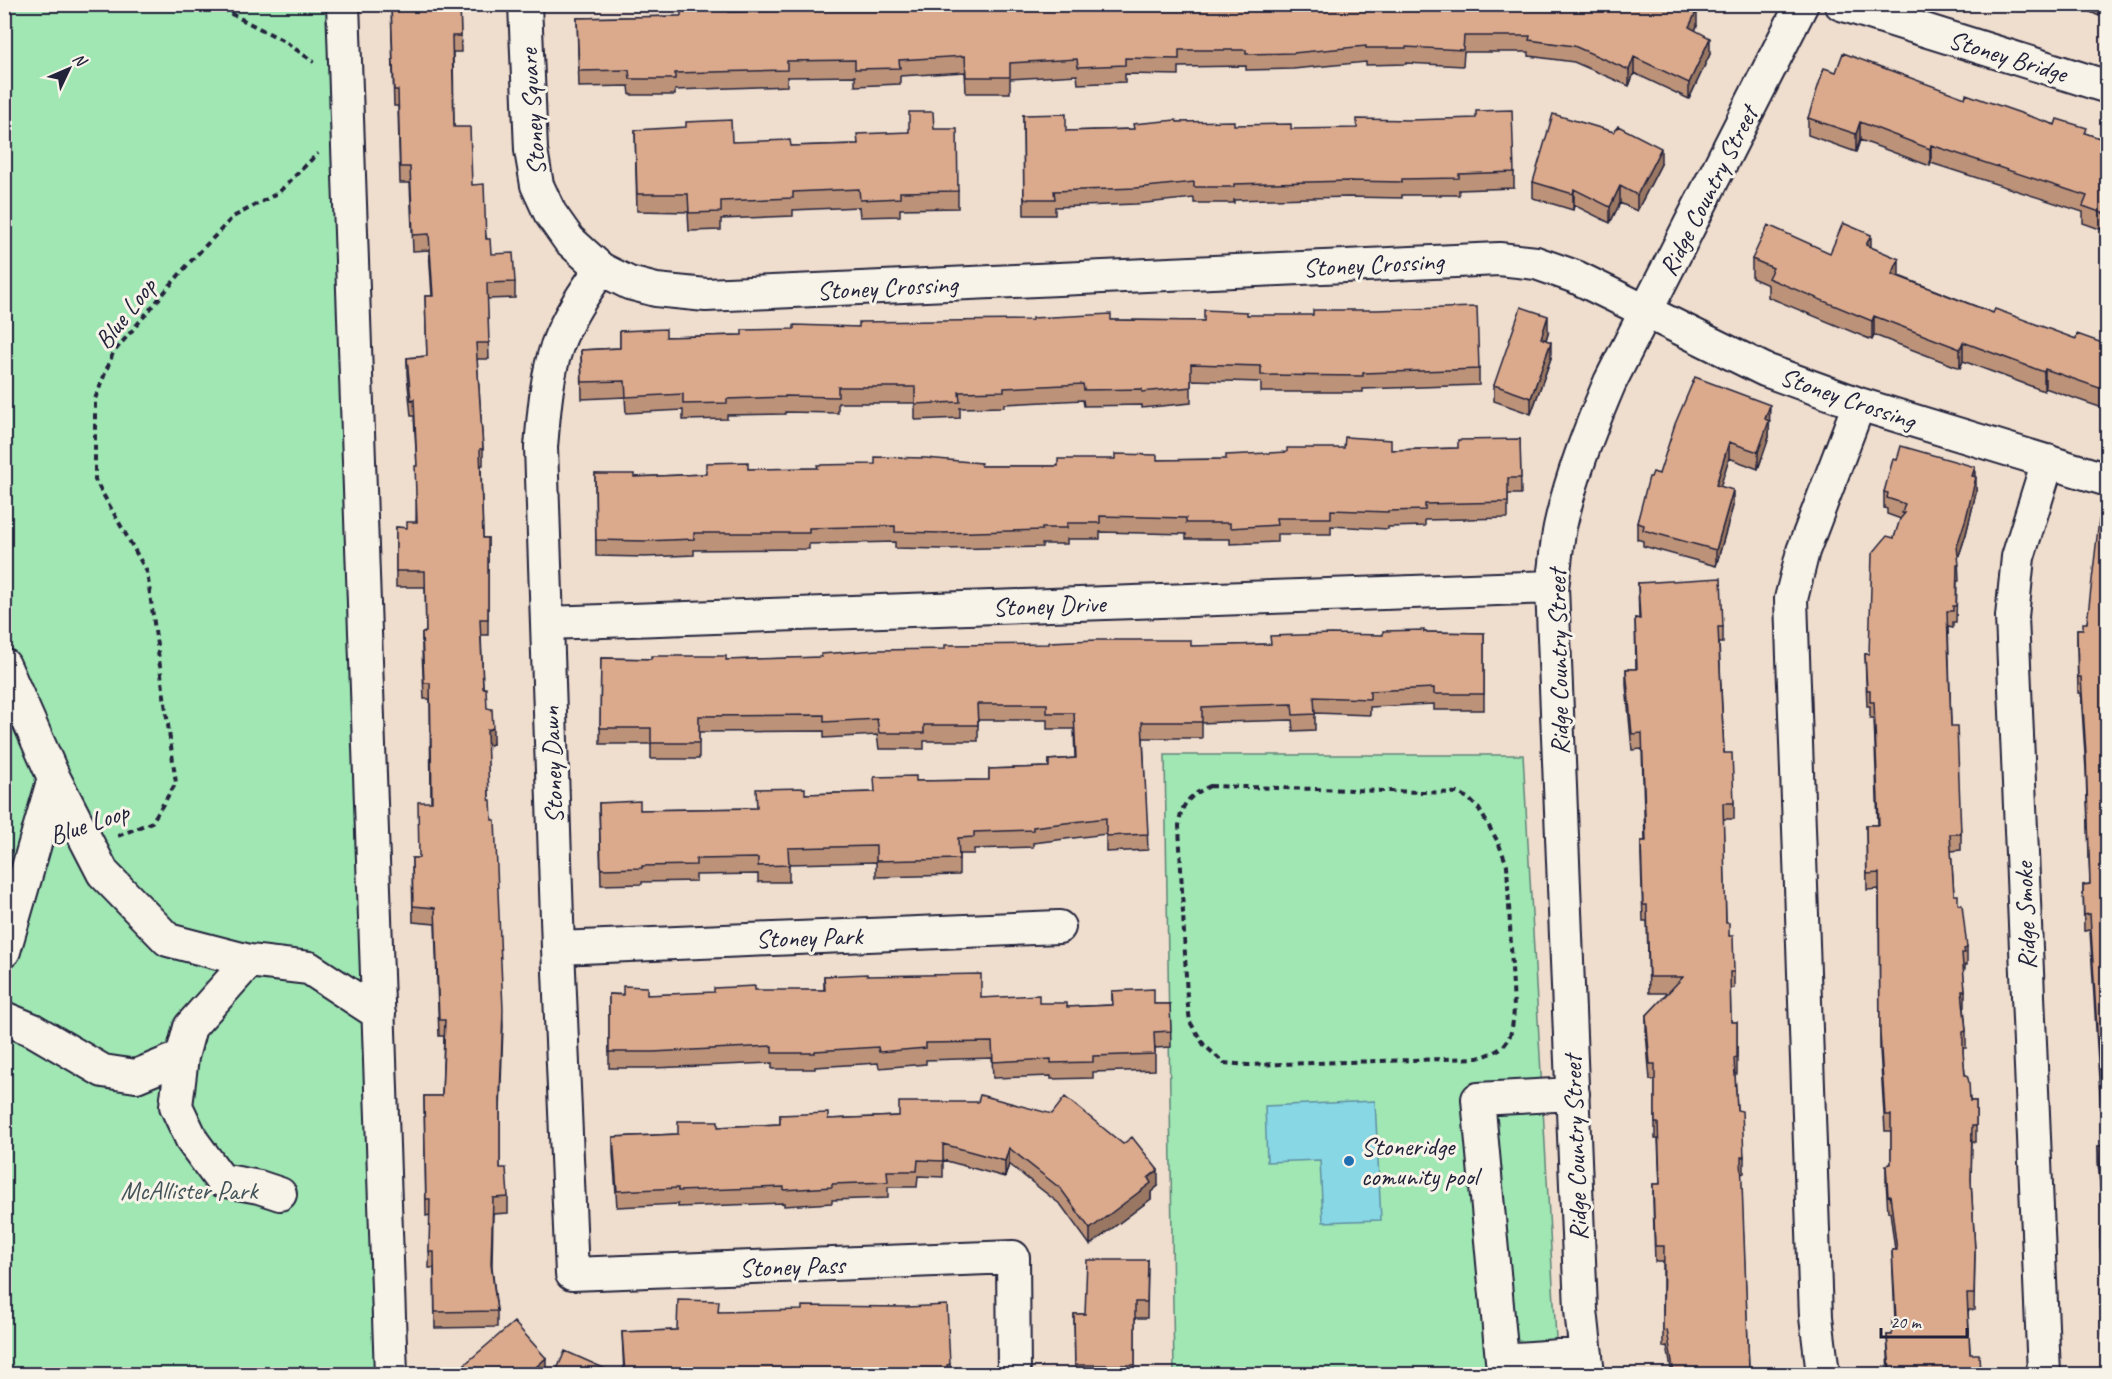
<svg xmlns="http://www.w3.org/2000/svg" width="2112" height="1379" font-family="Caveat,sans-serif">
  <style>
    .green { fill: #a0e7b4; stroke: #618478; stroke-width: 1.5 }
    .water { fill: #88d7e5; stroke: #5f8fa1; stroke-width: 1.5 }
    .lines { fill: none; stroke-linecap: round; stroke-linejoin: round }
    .minor-casing { stroke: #22223b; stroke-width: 36 }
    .path { stroke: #22223b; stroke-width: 4; stroke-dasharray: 6 4.5; stroke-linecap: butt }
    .minor { stroke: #f7f3e8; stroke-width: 32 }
    .wall { fill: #bc9279; stroke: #22223b; stroke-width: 1.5 }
    .shaded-wall { fill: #997763; stroke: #22223b; stroke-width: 1.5 }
    .building { fill: #dbaa8d; stroke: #22223b; stroke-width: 1.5 }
    .poi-dot { fill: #1f6fb2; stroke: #f7f3e8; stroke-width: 2 }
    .labels { text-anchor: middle; stroke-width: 6; stroke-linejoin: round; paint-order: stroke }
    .street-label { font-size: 26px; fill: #22223b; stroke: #f7f3e8 }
    .poi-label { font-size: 26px; fill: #22223b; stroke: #f7f3e8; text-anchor: start }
    .park-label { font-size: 26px; fill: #425359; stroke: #f7f3e8 }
  </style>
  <rect width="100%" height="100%" fill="#efddcd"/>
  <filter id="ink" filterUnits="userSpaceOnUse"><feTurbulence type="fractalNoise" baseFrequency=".0167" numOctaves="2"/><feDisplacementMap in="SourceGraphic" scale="12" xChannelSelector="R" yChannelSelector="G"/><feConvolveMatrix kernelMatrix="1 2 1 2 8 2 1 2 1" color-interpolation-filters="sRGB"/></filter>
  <g filter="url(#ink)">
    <!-- green -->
    <path class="green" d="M5 5H334L379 1374H5Z
      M1165 755H1523L1558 1374H1174Z"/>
    <!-- water -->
    <path class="water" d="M1375 1101 1381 1220 1323 1222 1320 1160 1267 1162 1265 1106Z"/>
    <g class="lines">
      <!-- minor casing -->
      <g class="minor-casing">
        <path id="minor" d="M343 4 391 1374
          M525 4 531 150 537 185 550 213 569 240 601 269 629 283 656 290 706 295 1499 259 1536 263 1576 277 1765 370 1859 404 2108 480
          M1841 4 2108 87
          M601 269C584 293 567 318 557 346 546 378 544 414 541 447L558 948 572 1274 1013 1257 1014 1374
          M547 623 1552 587
          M4 665 54 778 103 873 168 940 249 961 309 968 379 1014
          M558 948 1059 927
          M4 951 54 778
          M249 961 190 1027 182 1057 176 1106 193 1142 221 1180 259 1187 280 1194
          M4 1018 33 1030 103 1071 136 1076 182 1057
          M1573 1094 1478 1099 1502 1360 1586 1354
          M1588 1374 1581 1310 1552 587C1555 568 1556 547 1560 527 1571 477 1590 429 1610 382L1802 4
          M1823 1374 1816 1317 1791 599 1803 551 1859 404
          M2044 1374 2012 617 2018 557 2048 461"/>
      </g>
      <!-- path -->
      <path class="path" d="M212 4 284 41 314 62
        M1210 786 1457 793 1468 798 1479 809 1498 842 1507 865 1514 1008C1512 1040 1509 1049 1478 1058L1248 1065 1224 1063 1204 1045 1190 1022 1187 998 1179 826C1181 803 1189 796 1210 786Z
        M118 836 152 822 176 783 147 572 95 480V399L113 353 190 262 233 217 278 193 318 153"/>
      <!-- minor -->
      <use href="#minor" class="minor"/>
    </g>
    <!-- wall -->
    <path class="wall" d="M391 4H460L461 52H453L454 127 472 185 491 254 515 282V298L487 299 489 359H477L483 449V465H481L483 538H488V635H481L483 688 493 744 487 746 489 800 503 1026 500 1112V1168L508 1197V1213L493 1214 492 1267 497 1311V1327L435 1328 434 1268H429L430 1215 426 1216 424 1096H442L444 1036H439L435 924 413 922 412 858H419L431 802 430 699H424L422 649V633L426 632 425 587H396V527L407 528 416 522 417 466 414 416H411L407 374V358L427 356 425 296H432L429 250 413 251 410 183H400L398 106H394Z
      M2073 4H2108V11L2102 9 2099 16Z
      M897 7 1697 26 1695 30 1710 54 1689 99 1634 73 1629 86 1574 62 1529 56V52H1464L1463 66 1406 63V64L1366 65V62L1293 69 1246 70V66L1179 67V75L1125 74V82L1078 84 1077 75 1010 79V93H966L965 72 900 76V84L855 86V76L787 77V86L675 90V95H630L629 86 579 87 577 18 681 16 729 12 793 11Z
      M1836 72 1965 98 2087 134 2108 141V232L2083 223V212L1931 163 1930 166 1860 140 1856 152 1808 135V118Z
      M1023 115 1066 131 1133 129 1177 122 1291 129 1514 172V188L1459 190V195H1402V198L1348 197 1234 200V203H1194V198L1136 204 1055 207V215H1024Z
      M934 129 958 191V208L900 209V216L860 217 859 207 793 210V216L721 219V230L689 231 688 212 637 211 635 130 732 142 791 146 857 144 909 132Z
      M1661 164 1637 211 1620 203 1610 223 1574 205 1573 210 1533 198V182Z
      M1871 247 1899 276 1993 313 2076 339 2108 345V410L2045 388 2044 391 1963 361 1960 368 1874 335 1872 340 1768 297V285L1752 278V259L1830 253Z
      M1247 315 1479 369V385L1363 389V392H1261V382L1191 380V403L1142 408V405L1084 406 1083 400 1004 404V407L960 408V418L915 420V403H838V413L785 412V414L727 415V419L683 420V410L626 413 625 397 582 399 581 350 620 348V331L666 337 742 335 859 327 1111 320 1204 321Z
      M1548 333 1546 340 1551 358 1531 414 1494 401V385Z
      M1770 421 1769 424V437L1758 469 1729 458 1720 486 1733 506 1716 566 1643 546V541L1637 539V523L1651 477Z
      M1520 439 1521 494H1508V518L1425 520V526L1388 527V529L1331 526V534H1277V542L1230 544V539H1186V534L1100 532V539H1067V544H1042V547L943 549 895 548V542L809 544V549L694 550V555L645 557 596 556 595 474 634 477 706 474 748 469 981 466H1058L1157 460 1226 459 1391 450 1458 448Z
      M1897 460 1975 477 1976 493 1966 534 1958 558 1959 581H1957L1956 622H1953V628L1948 627 1951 726 1961 834V850L1951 851 1954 895 1958 904 1967 948V965H1965V969H1963L1965 991V1007H1964L1966 1031V1048H1963V1055L1965 1075 1970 1101H1976V1142H1972L1971 1182 1975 1251 1974 1310H1968L1970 1354 1980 1374H1889L1887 1335H1892L1895 1320 1892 1250H1895L1890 1212H1888L1886 1181V1165L1891 1164V1131H1885L1880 1049 1879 889 1867 890 1866 825H1878L1874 718H1870V706H1867L1865 654H1869L1894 538 1901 519 1887 514V509L1884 508V492Z
      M2108 521V1287L2106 1279H2104L2100 1246V1230H2104L2098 1162V1146H2103L2090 930 2084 931 2083 885 2090 884 2086 770 2081 693H2078L2077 645V629H2083L2087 623Z
      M1638 583 1723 627V643H1719L1724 753 1734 803V819H1723L1726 923 1729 936 1734 972V988H1730L1731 1022H1737V1074H1735L1737 1110 1744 1157V1173L1741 1174 1749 1370 1753 1374H1672L1667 1346 1663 1347V1262H1655L1653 1201V1184H1660L1658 1139H1655V1080H1650L1646 1032V1016L1668 993H1649L1647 921H1643L1641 857V841H1645L1642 749 1632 750 1626 685V669H1636L1635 618 1639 619Z
      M1424 632 1484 633V710H1434V704L1370 707V715L1315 713V730L1293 731 1292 720 1223 722 1202 723V738H1143L1148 850 1106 852V834L1033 843V847L974 849V854H959V875L876 877V862L789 864V882H758V874L696 875V881L642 882V884L601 885 599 803 640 810 757 808 805 794 874 792 916 781 989 780V769L1049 767V760L1075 758 1074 729H1047V720H978V741H924V749H879L877 735 824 738V731L699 732V759H651V744H600L601 658 726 660 1270 644Z
      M824 976H867L981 998 1067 1007 1112 1005V991L1154 1004H1170L1171 1047 1155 1048V1070L1093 1072V1078L1051 1079V1076L993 1078 992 1058 926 1060V1064L879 1068 878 1063 815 1067V1069H772V1063L653 1068H609V994L647 995 824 990Z
      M780 1115 828 1119 899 1116 1158 1186 1151 1192V1199L1090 1245 1061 1205 1009 1164 1005 1177 943 1160V1177L918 1176 917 1187H888V1198L832 1200V1203L784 1206V1203L678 1207V1204L617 1207 613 1153V1137L678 1134 718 1127 780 1124Z
      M1148 1260 1147 1318H1135V1374H1075L1074 1314H1085Z
      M719 1312 950 1364V1374H624L622 1332 677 1330Z
      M2103 1316H2108V1358H2106L2103 1332Z
      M465 1364 546 1374H465Z"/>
    <!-- shaded-wall -->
    <path class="shaded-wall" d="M2099 4H2102V9L2099 16Z
      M1697 10V26L1689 44V27Z
      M1710 38V54L1689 99V83Z
      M1634 57V73L1629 86V70Z
      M1860 122V140L1856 152V134Z
      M1931 145V163L1930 166V149Z
      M1661 148V164L1637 211V195Z
      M1620 186V203L1610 223V207Z
      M1574 189V205L1573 210V194Z
      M1871 235V254L1866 245Z
      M1899 259V278L1892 274Z
      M1548 316V333L1541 354V338Z
      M1874 316V335L1872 340V321Z
      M1551 342V358L1531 414V398Z
      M1963 342V361L1960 368V349Z
      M2045 369V388L2044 391V372Z
      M1770 405 1769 437 1758 469V452L1765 419Z
      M1729 442V458L1716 501V485Z
      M1975 467V482L1976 477V493L1966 534 1957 562V546L1972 476Z
      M1733 490V506L1716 566V550Z
      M493 728V744L487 746V730Z
      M1009 1148V1164L1005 1177V1161Z
      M1158 1170V1186L1151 1192V1199L1090 1245V1229Z
      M546 1358V1374H528Z"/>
    <!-- building -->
    <path class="building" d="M391 4H460L461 36H452L454 127H470L472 185 484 184 486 239H490L491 254 513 253 515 282 487 283 489 343H476L483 449H480L483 538H488V619H480L483 688H486L487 708 492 709 493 728 487 730 489 800H491L492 820H495L503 1010 500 1096V1168H506L508 1197 493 1198 491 1264 497 1311 435 1312 434 1252H429L430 1199H426L424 1096H442L445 1020H439L435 908 413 906 412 858H419L418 802H432L430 683H424L422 633 426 632 425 571H396V527L407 528V522H417L415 466H417L414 399 411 400 407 358 427 356 425 296H433L429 234 413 235 410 167H400L398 90H394Z
      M793 4H897V7L936 4H1683L1697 10 1689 27 1710 38 1689 83 1634 57 1629 70 1574 46 1529 40 1530 36H1464L1463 50 1406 47V48H1366V46L1293 53 1246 54V50H1179V59L1125 58V65L1078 67 1077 59 1010 63V77H966L965 56 899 60 900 68 855 69V60L787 61V70L675 73V79H630L629 70 579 71 577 18 681 16V9L729 8V12L793 11Z
      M1843 53 1965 98 1966 94 2055 125 2057 119 2087 128 2085 133 2108 141V215L2083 206 2087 196 1931 145 1930 149 1860 122 1856 134 1808 118 1824 68 1836 72Z
      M1512 110 1514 172 1459 174V178L1402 179V182L1348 181 1234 184V187H1194V182L1136 188 1054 191 1055 199H1024L1023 115 1066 114V131L1134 129 1133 124 1176 120 1177 122 1234 121V125L1291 124V129L1357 128V119L1411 120 1476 118V111Z
      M909 112H933L934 129H957L958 191 900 192V198L860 200 859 189 793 192V198L721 201V212L689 213 688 194H637L635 130 686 127V122L731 120 732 142 790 140 791 146 858 144 857 134 909 132Z
      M1553 114 1614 132 1618 126 1661 148 1637 195 1620 186 1610 207 1574 189 1573 194 1533 182Z
      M1843 223 1871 235 1866 245 1899 259 1892 274 1993 313 1995 309 2076 339 2077 334 2108 345V391L2045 369 2044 372 1963 342 1960 349 1874 316 1872 321 1768 278 1773 268 1752 259 1768 225 1830 253Z
      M1477 307 1479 369 1363 373V376L1261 375V366L1191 364V387L1142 392V389L1084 390 1083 384 1004 388V391L959 392 960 402 915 404V387H838V397L785 396V397L727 399V403L683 404V394L626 397 625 381 582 382 581 350 620 348V331L666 329V337L742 335V330L794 329V325L859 327V322L1032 320V318L1111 314V320L1204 321V310L1247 312V315H1313V310H1376Z
      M1521 307 1548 316 1541 338 1551 342 1531 398 1494 385Z
      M1695 377 1770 405 1765 419 1769 421 1758 452 1729 442 1716 485 1733 490 1716 550 1643 530 1644 525 1637 523 1649 477H1651L1653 472 1659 474 1675 424Z
      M1345 437 1391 440V450L1458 448V440L1520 439 1521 478H1508V502L1425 504V510L1388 511V512L1331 510V518H1276L1277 525 1230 528V523H1186V518L1100 516V523H1067V528H1042V530L943 533 895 532V526L809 528V533H694V539L645 541 596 540 595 474H634V477L706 474V463L748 462V469L818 468 817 465 875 464V457L926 458 981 463V466H1058V459H1115V454L1157 455V460L1226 459V455L1287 452V448H1344Z
      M1901 446 1975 467 1972 476 1976 477 1966 518 1957 546 1959 565H1957L1956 606H1953V611H1947L1951 726H1957L1961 834H1950L1954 895H1958V904L1962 905 1967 948 1964 949 1965 953H1962L1965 991H1962L1966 1031 1963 1032V1052L1965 1075H1967L1969 1082 1970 1101H1976V1126H1972L1971 1180 1975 1251 1974 1294H1967L1970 1354H1979L1980 1374H1902V1369L1890 1370 1887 1335H1892V1320H1896L1892 1250H1897L1890 1195 1888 1196 1886 1165 1891 1164V1115H1885L1880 1033 1879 873 1867 874 1866 825H1879L1874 702H1870V690H1867L1865 654H1869L1872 554 1887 536 1894 538 1900 519 1905 513H1902L1905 504 1887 498 1888 493 1884 492 1893 459 1897 460Z
      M2099 520 2108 521V1271L2106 1263H2104L2100 1230H2106L2098 1146H2104L2090 914 2084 915 2083 885 2090 884 2086 754 2081 677H2078L2077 629H2083V623H2087Z
      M1721 578 1723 627H1718L1724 753H1732L1734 803H1723L1726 923H1729V936H1733L1734 972H1730L1731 1022H1737V1057L1734 1058 1737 1110 1742 1111 1744 1157H1741L1749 1370H1753V1374H1674L1667 1330 1663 1331 1664 1246H1655L1653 1184H1660L1658 1123H1655V1064H1650L1646 1016 1683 977H1649L1647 905H1643L1641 841H1646L1642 733 1632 734 1626 669H1637L1635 618 1640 619 1638 583Z
      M1424 630V632L1484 633V694H1434V688L1370 691V699L1314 697 1315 714 1293 715 1292 704 1223 706 1202 707V722H1142L1148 834 1106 836V818L1033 827V830L974 832V837L958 838 959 859 876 861V846L788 848 789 865 758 866V858L696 859V865L642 866V868L601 869 599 803 640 801V810L757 808 756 789 805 788V794L875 792 874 777 916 776V781L989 780V769L1049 767V760L1076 758 1074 713H1047V704H977L978 725H924V733H879L877 719 824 722V715L699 716V743H651V728H600L601 658 651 659V656H726V660L821 657V654L877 650 945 649V645L1049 644V642L1097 640H1191V646L1271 644 1270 636 1331 634 1383 635V631Z
      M867 974V976L981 974V998L1039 995V1003H1067V1007L1113 1005 1112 991 1154 989V1004H1170L1171 1031 1154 1032 1155 1054 1093 1056V1062L1051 1063V1059L993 1062 992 1042 926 1043V1048L879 1052 878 1047 815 1051V1053H772V1046L653 1052H609V994L623 995V986L647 987V995L714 992V988L755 986V990H825L824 976Z
      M980 1095 1052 1114 1065 1097 1123 1144 1132 1137 1158 1170 1148 1178 1151 1183 1090 1229 1061 1189 1009 1148 1005 1161 943 1144V1161L918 1160 917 1171H887L888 1182 832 1184V1187L784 1190V1187L678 1191V1188L617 1191 613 1137 678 1134V1121H718V1127L780 1124V1115L828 1113V1119L899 1116V1102H978Z
      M1087 1260H1148L1147 1302H1135V1365H1075L1074 1314H1085Z
      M678 1300 719 1301 718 1312 802 1310V1306L907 1307 947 1305 950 1364 947 1365 948 1374H882V1372L832 1370V1374H734V1373L670 1371V1374H625L622 1332 677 1330Z
      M2103 1316H2108V1342H2106Z
      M514 1322 546 1358 528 1374H475L465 1364Z
      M565 1351 617 1374H555Z"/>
  </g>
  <!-- markers -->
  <circle class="poi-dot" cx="1349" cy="1161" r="6"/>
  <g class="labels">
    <!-- street labels -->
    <g class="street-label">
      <text transform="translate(2008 56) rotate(17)" y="9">Stoney Bridge</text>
      <text transform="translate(532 112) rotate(-94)" y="9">Stoney Square</text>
      <text transform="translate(1708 191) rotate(-63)" y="9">Ridge Country Street</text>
      <text transform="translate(1373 264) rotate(-3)" y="9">Stoney Crossing</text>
      <text transform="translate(887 287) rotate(-3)" y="9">Stoney Crossing</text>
      <text transform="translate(125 313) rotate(-52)" y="9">Blue Loop</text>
      <text transform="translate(1848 398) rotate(19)" y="9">Stoney Crossing</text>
      <text transform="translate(1049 605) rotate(-2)" y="9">Stoney Drive</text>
      <text transform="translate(1558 662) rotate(-91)" y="9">Ridge Country Street</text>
      <text transform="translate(552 765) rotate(-92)" y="9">Stoney Dawn</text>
      <text transform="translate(89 823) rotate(-19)" y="9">Blue Loop</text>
      <text transform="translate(2025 916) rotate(-92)" y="9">Ridge Smoke</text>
      <text transform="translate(809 937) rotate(-2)" y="9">Stoney Park</text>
      <text transform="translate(1575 1148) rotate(-92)" y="9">Ridge Country Street</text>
      <text transform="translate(792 1266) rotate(-2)" y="9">Stoney Pass</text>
    </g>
    <!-- poi labels -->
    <g class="poi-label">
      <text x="1361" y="1155">Stoneridge<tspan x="1361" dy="30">comunity pool</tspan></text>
    </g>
    <!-- park labels -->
    <g class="park-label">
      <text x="189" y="1199">McAllister Park</text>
    </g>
  </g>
  <!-- margin -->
  <rect width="2112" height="1379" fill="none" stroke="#f7f3e8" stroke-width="24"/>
  <rect x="12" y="12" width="2088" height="1355" fill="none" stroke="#22223b" stroke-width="2" filter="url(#ink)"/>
  <!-- north arrow -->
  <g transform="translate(69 69) rotate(46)" stroke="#f7f3e8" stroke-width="4.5" paint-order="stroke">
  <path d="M0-4.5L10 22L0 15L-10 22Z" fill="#22223b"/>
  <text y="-9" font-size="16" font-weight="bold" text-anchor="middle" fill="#22223b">N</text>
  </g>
  <!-- scale -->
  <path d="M1881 1328v9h86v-9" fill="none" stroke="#22223b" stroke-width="3"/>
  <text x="1890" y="1328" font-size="18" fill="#22223b" stroke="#f7f3e8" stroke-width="4.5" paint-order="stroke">20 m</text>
</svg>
